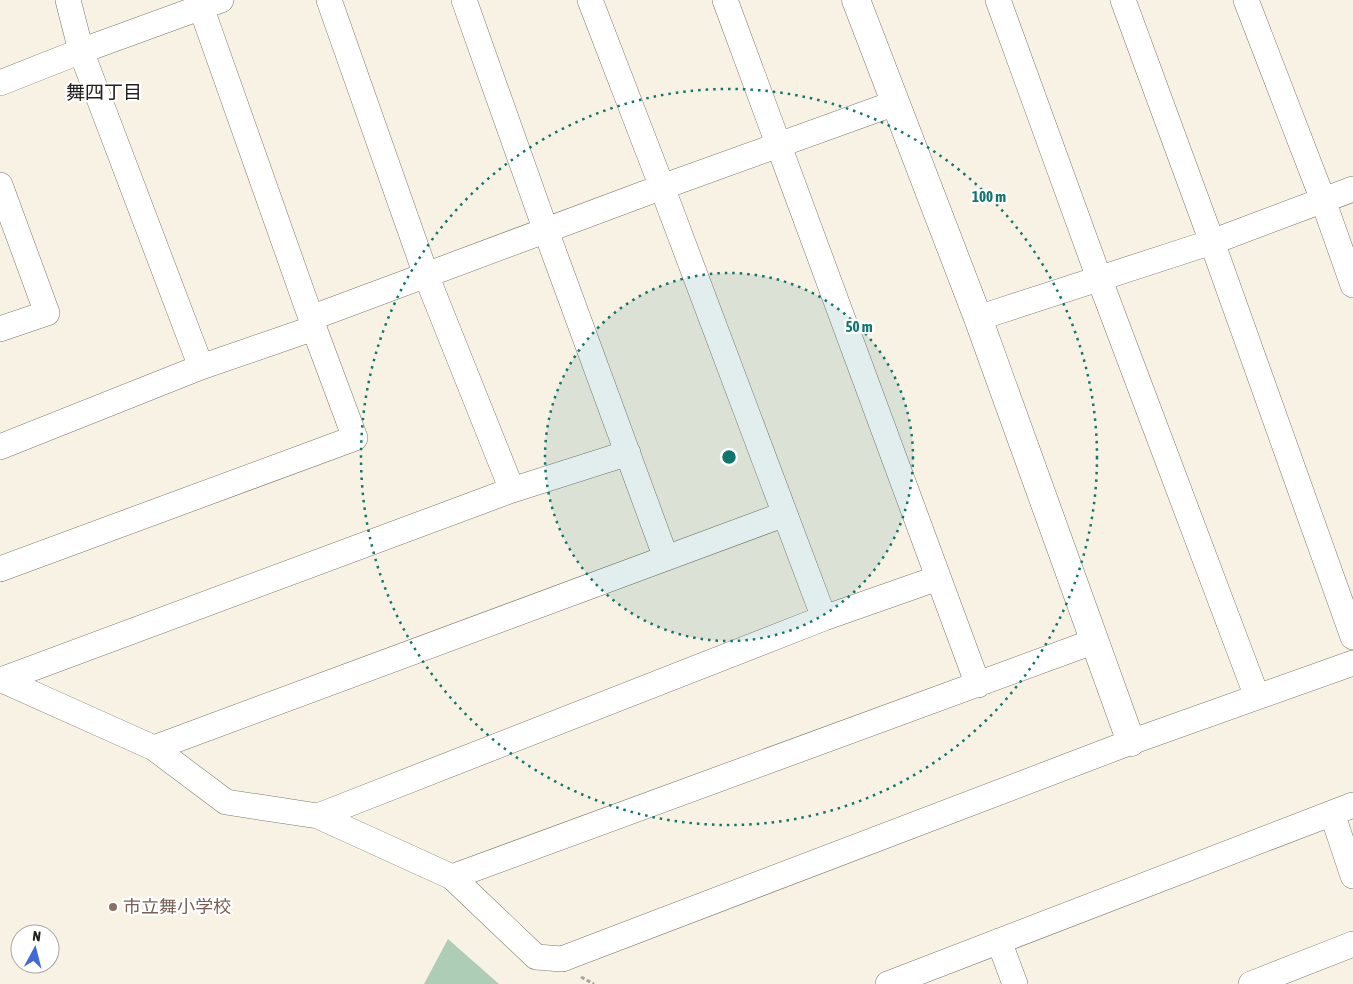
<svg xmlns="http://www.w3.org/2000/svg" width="1353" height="984" font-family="'Asap Condensed','Noto Sans JP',sans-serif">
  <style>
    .green { fill: #adcdb6 }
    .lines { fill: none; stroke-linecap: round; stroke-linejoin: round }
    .street-casing { stroke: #7d786c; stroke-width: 26 }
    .secondary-casing { stroke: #7d786c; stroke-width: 29 }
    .path { stroke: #aaa59a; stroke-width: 3; stroke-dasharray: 4 2.5; stroke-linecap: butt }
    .street { stroke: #fff; stroke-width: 25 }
    .secondary { stroke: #fff; stroke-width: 28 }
    .ring { fill: none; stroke: #0f766e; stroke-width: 2.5; stroke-dasharray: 2.5 5 }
    .education-dot { fill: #8d6e63; stroke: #fff; stroke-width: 2 }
    .labels { text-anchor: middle; stroke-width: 4.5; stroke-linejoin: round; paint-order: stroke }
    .education-label { font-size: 18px; fill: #785e54; stroke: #fff; text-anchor: start }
    .neighbourhood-label { font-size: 19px; fill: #23211c; stroke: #fff }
    .centre { fill: #0f766e; stroke: #fff; stroke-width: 2.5 }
    .ring-label { font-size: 15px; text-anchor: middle; font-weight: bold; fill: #0f766e; stroke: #fff; stroke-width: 4.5; stroke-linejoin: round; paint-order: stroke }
  </style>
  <rect width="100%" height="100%" fill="#f8f2e4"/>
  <!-- green -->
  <path class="green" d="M448 939 499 984H424Z"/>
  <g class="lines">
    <!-- street casing -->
    <g class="street-casing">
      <path id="street" d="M68 0 81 51 201 367
        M464 0 546 231 666 558
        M725 0 978 685
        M998 0 1099 278 1257 697
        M1123 0 1212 242 1353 637
        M1246 0 1323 200 1353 285
        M201 7 311 318
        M0 83 81 51 221 0
        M0 185 47 313 0 329
        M978 318 1212 242 1353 189
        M0 447 201 367 314 328 311 318 662 187 895 103
        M512 490 628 453
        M0 569 355 438 314 328
        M824 618 938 578
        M0 679 154 748 226 802 318 816 452 877 536 957 562 959 1131 742 1353 663
        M1 680 512 490 426 275 329 0
        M154 748 785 514
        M1332 813 1353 876
        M318 816 824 618 662 187 590 0
        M452 877 1095 641
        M999 941 1015 984
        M888 984 1353 805
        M1251 984 1353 944"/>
    </g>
    <!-- secondary casing -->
    <g class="secondary-casing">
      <path id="secondary" d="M856 0 978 318 1131 742"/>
    </g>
    <!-- path -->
    <path class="path" d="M581 977 594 984"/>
    <!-- street -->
    <use href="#street" class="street"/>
    <!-- secondary -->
    <use href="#secondary" class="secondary"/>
  </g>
  <!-- distance rings -->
  <circle cx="729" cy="457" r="184" fill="#0f766e" fill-opacity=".12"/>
  <g class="ring">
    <circle cx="729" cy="457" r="184"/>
    <circle cx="729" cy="457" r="368"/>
  </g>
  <!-- markers -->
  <circle class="education-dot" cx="113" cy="907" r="5"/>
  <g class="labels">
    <!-- education labels -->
    <g class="education-label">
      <text x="123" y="913">市立舞小学校</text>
    </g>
    <!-- neighbourhood labels -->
    <g class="neighbourhood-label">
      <text x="104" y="99">舞四丁目</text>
    </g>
  </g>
  <circle cx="729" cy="457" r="8" class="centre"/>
  <g class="ring-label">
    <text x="989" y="202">100 m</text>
    <text x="859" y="332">50 m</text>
  </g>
  <!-- north arrow -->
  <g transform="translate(35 949) rotate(7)"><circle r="24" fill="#ffffff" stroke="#a7a6a4"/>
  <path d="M0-4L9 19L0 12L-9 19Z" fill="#4169da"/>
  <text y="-8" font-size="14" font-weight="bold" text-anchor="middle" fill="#23211c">N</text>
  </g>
</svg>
